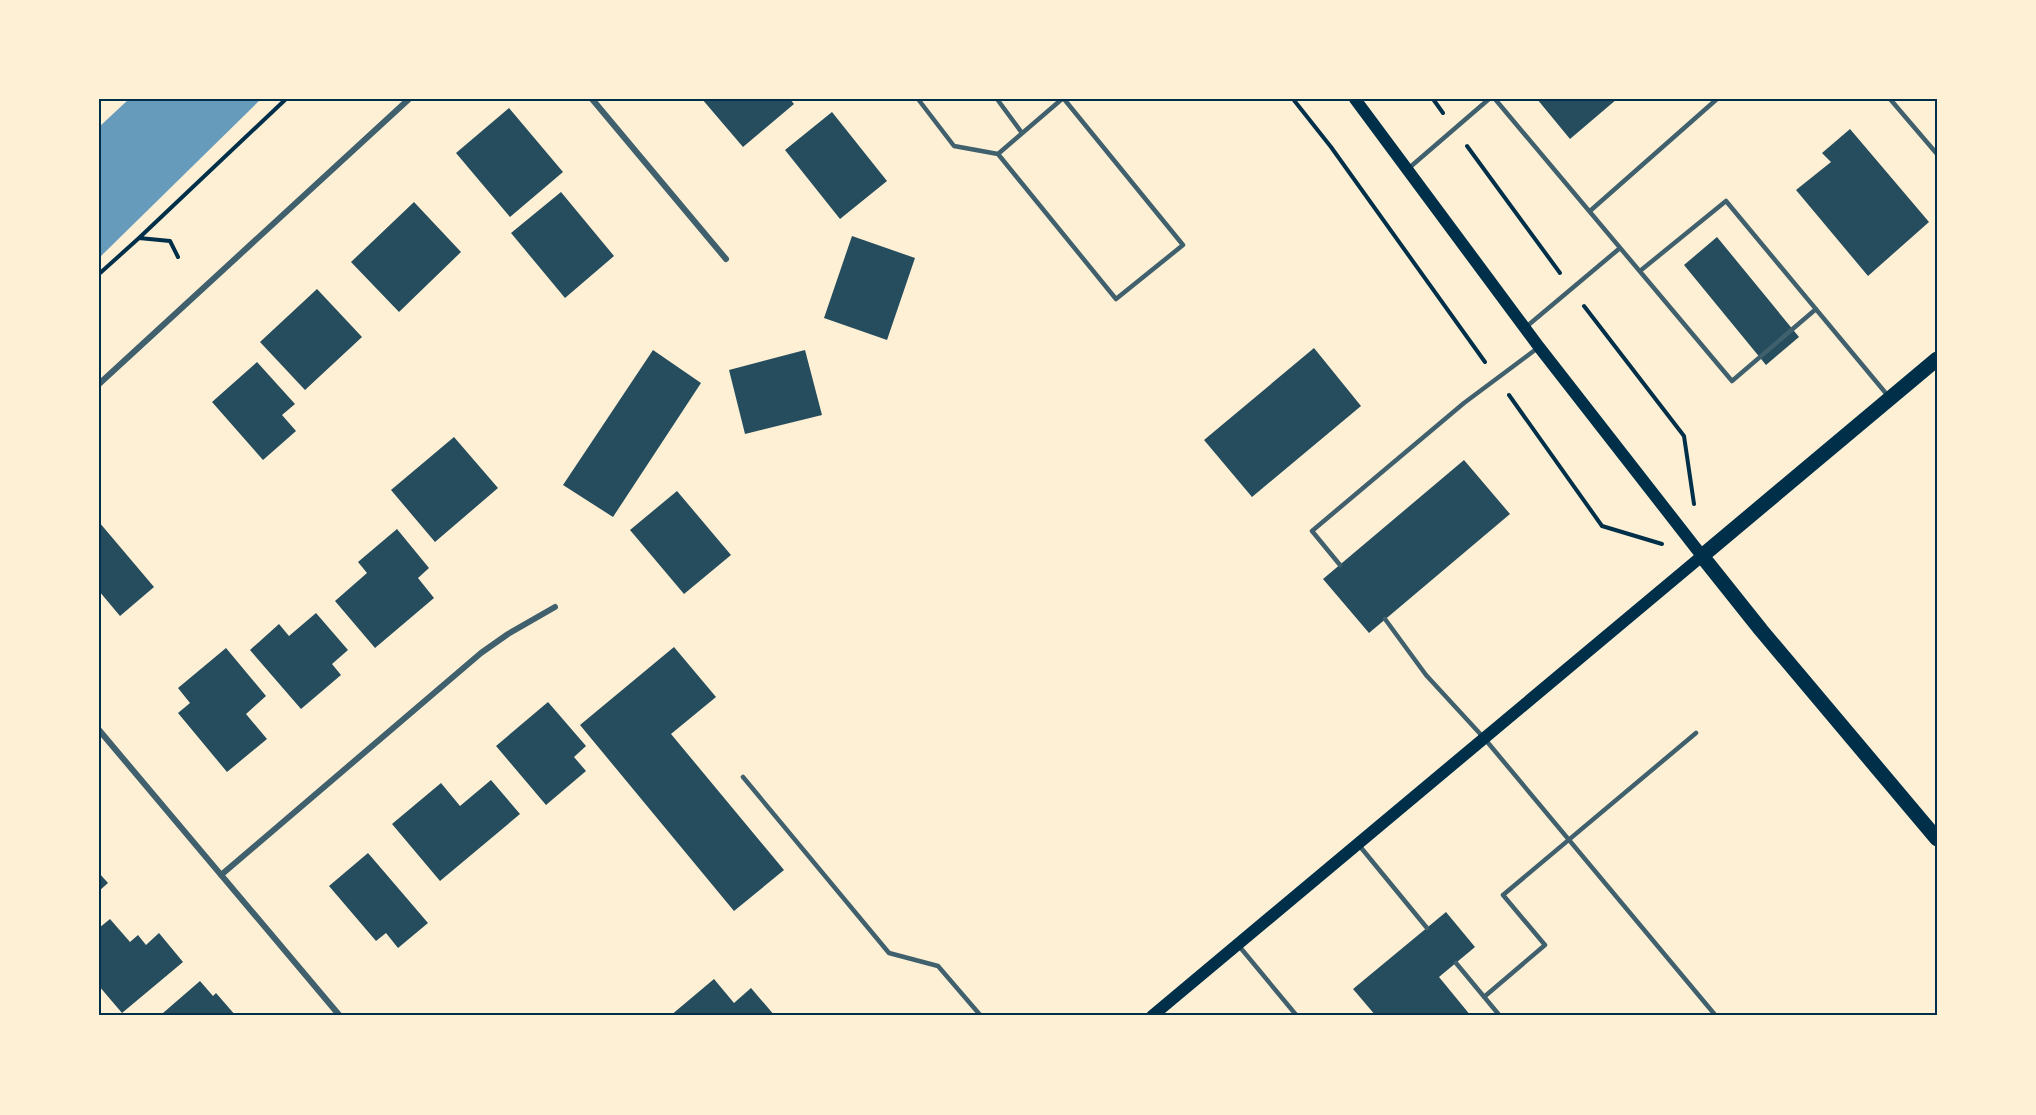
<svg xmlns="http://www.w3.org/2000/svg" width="2036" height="1115" font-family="Manrope,sans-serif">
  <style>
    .water { fill: #669bbc }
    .building { fill: #264d5e }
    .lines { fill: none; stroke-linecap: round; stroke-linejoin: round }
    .path { stroke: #003049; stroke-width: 4 }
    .service { stroke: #3f606c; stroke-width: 4.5 }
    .minor { stroke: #3f606c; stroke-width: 6 }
    .secondary { stroke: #003049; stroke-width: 12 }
    .primary { stroke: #003049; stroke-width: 15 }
    .neatline { fill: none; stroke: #003049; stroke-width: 2 }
  </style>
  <rect width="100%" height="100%" fill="#fdf0d5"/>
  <!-- water -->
  <path class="water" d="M129 99H261L99 258V127Z"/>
  <!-- building -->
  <path class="building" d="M702 99H790L794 104 743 147Z
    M1537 99H1617L1570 139Z
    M509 108 563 172 510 217 456 153Z
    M832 112 887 181 840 219 785 150Z
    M1850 129 1929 222 1868 276 1796 190 1831 162 1822 153Z
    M561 192 614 256 565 298 511 233Z
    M414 202 461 252 399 312 351 262Z
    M852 236 915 258 887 340 824 318Z
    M1717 237 1799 337 1766 365 1684 265Z
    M317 289 362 337 305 390 260 342Z
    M1314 348 1361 406 1252 497 1204 440Z
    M653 350 701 383 613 517 563 485Z
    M805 350 822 415 745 434 729 370Z
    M257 362 295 404 282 415 296 431 263 460 212 402Z
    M454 437 498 488 435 542 391 490Z
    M1464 460 1510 514 1369 633 1323 579Z
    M677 491 731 555 684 594 630 530Z
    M99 522 154 587 120 616 99 591Z
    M397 529 429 568 418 578 434 598 375 648 335 601 367 573 358 562Z
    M316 613 348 650 332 664 341 675 301 709 250 650 279 624 289 636Z
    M674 647 716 697 671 734 784 870 734 911 580 725Z
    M226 648 266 696 246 714 267 739 227 772 178 713 190 703 178 688Z
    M548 702 586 746 574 757 586 771 546 805 496 746Z
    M491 780 520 814 440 881 392 824 441 783 460 806Z
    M368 853 428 923 398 948 386 933 376 941 329 886Z
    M99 873 108 883 99 891Z
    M1446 912 1475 947 1439 977 1471 1016H1376L1353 989Z
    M110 919 130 942 138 935 146 945 159 933 183 962 122 1013 99 986V928Z
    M714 979 734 1003 751 988 775 1016H670Z
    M200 981 213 996 216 993 236 1016H166L163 1013Z"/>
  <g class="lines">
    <!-- path -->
    <path class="path" d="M1293 99 1331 147 1485 362
      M1433 99 1443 113
      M1467 146 1560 273
      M139 238 286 99
      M99 274 139 238 170 241 178 257
      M1584 306 1684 436 1694 504
      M1509 395 1602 526 1662 544"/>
    <!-- service -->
    <path class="service" d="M918 99 954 146 998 154
      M997 99 1022 133
      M1062 99 998 154 1116 299 1183 245 1064 99
      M1495 99 1732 381 1816 309
      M1890 99 1937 154
      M1409 168 1489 99
      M1590 211 1717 99
      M1640 271 1726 201 1889 397
      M1526 327 1620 248
      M1340 565 1312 531 1464 403 1539 347
      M1385 619 1426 675 1484 738 1716 1016
      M743 777 889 953 938 966 981 1016
      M1358 844 1427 928
      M1239 946 1297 1016
      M1456 963 1500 1016
      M1484 997 1545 945 1503 895 1696 733"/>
    <!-- minor -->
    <path class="minor" d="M592 99 726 259
      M99 384 409 99
      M99 730 340 1016
      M221 875 481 653 508 634 555 607"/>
    <!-- secondary -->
    <path class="secondary" d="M1152 1016 1702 556 1539 347 1355 99"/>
    <!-- primary -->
    <path class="primary" d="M1937 359 1702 556 1761 630 1937 839"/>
  </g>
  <!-- border -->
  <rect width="2036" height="1115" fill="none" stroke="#fdf0d5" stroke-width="201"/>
  <rect x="100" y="100" width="1836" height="914" class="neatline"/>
</svg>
